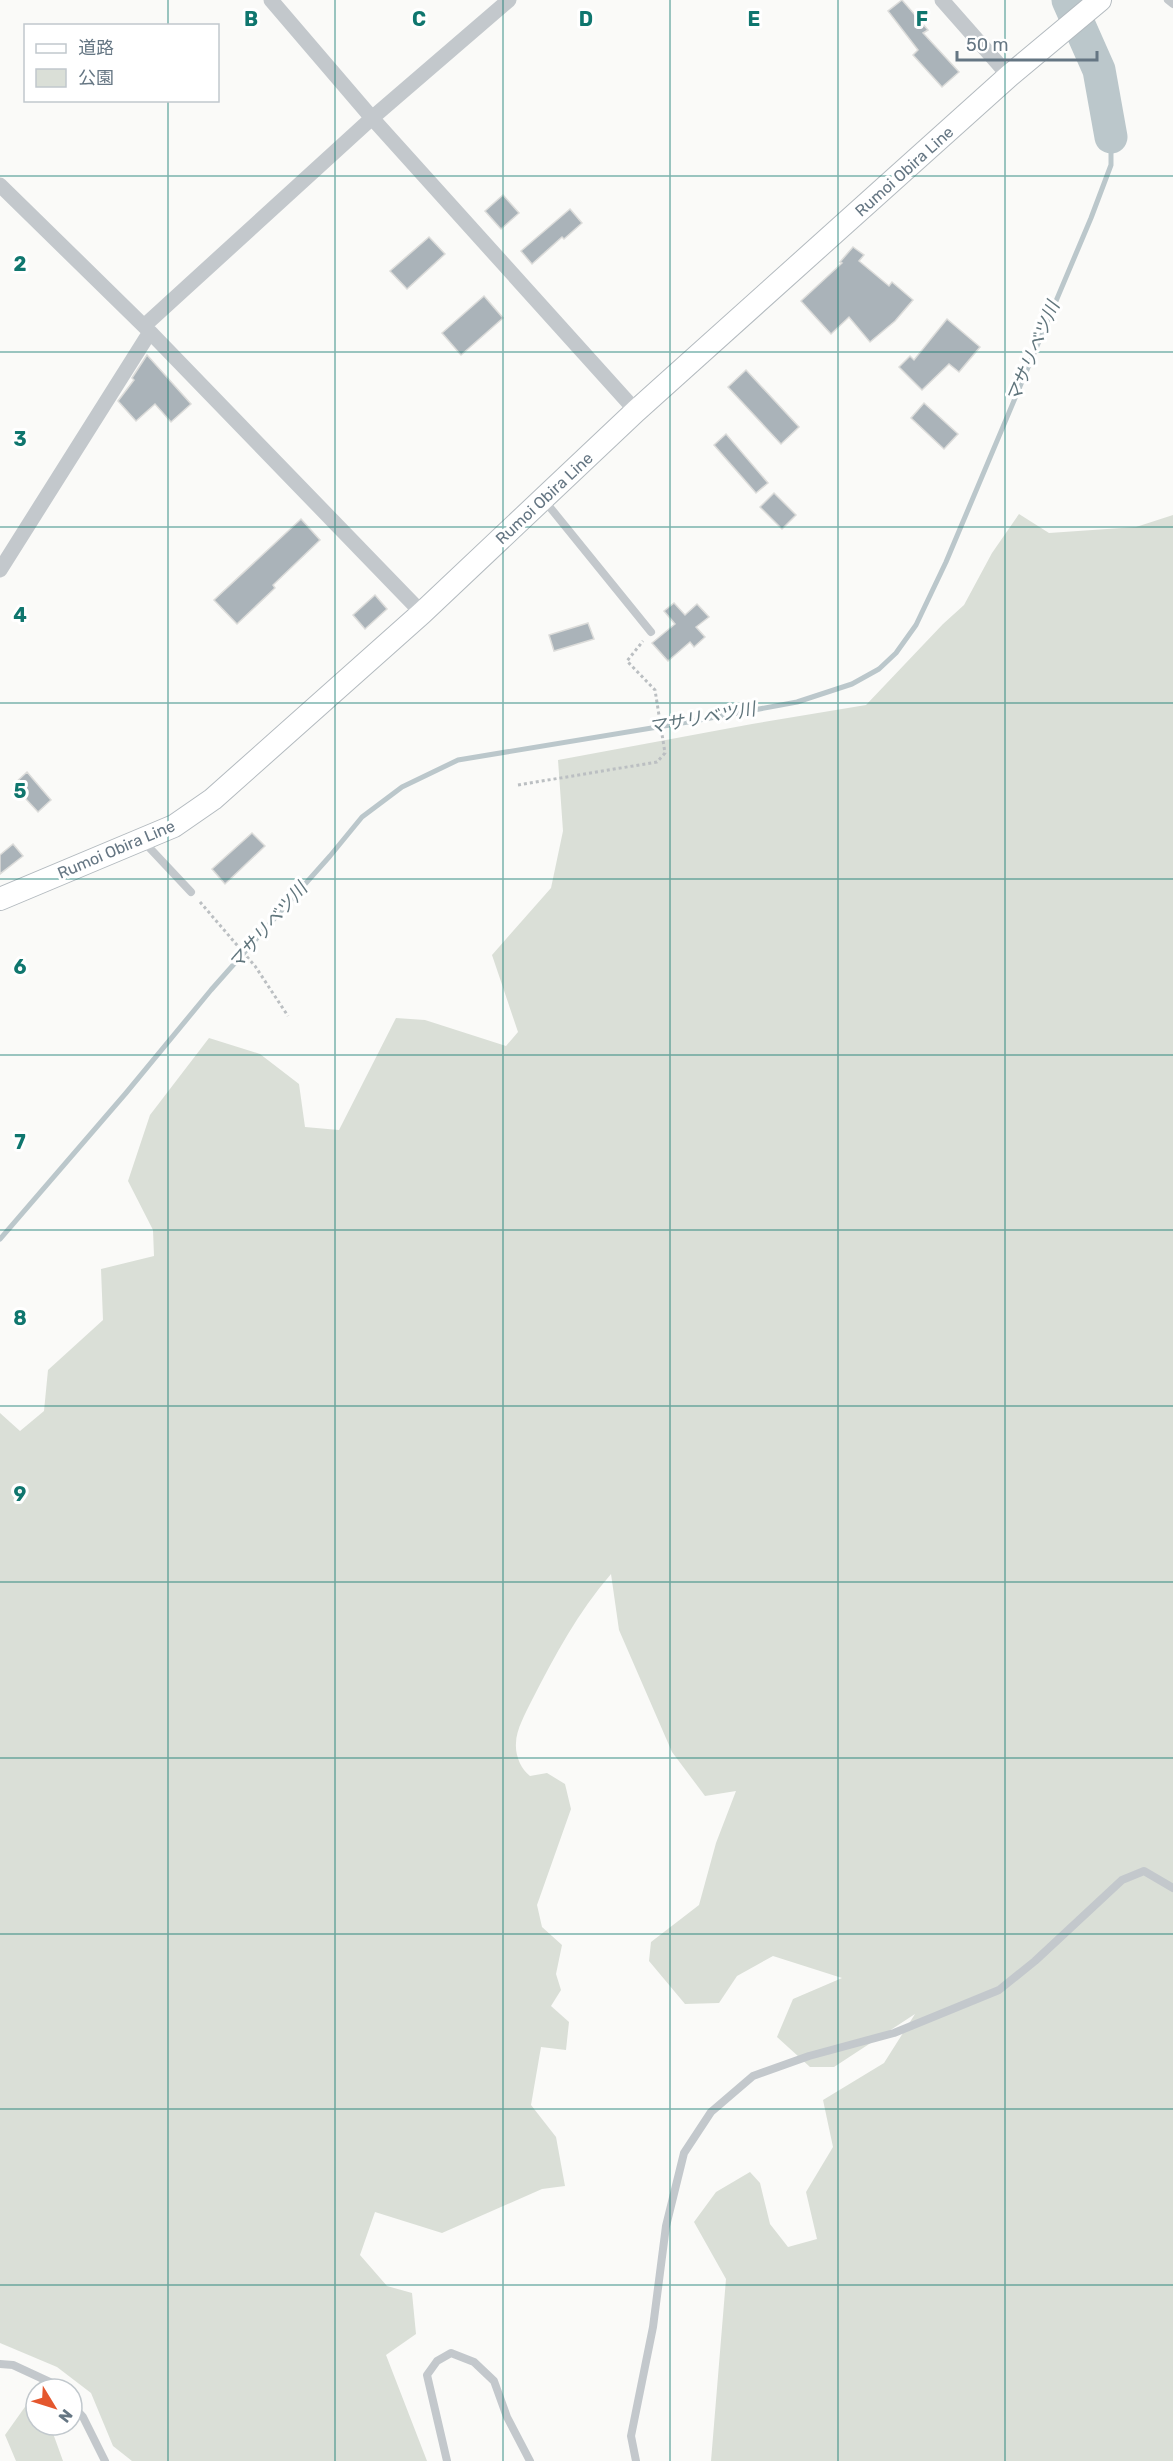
<svg xmlns="http://www.w3.org/2000/svg" width="1173" height="2461" font-family="Rubik,'Noto Sans JP',sans-serif">
  <style>
    .green { fill: #dadfd7 }
    .lines { fill: none; stroke-linecap: round; stroke-linejoin: round }
    .stream { stroke: #bbc7cb; stroke-width: 5 }
    .river { stroke: #bbc7cb; stroke-width: 33 }
    .building { fill: #aab3b9; stroke: #dcdcda; stroke-width: 1.5 }
    .secondary-casing { stroke: #b3babf; stroke-width: 24 }
    .path { stroke: #bbbfc2; stroke-width: 3; stroke-dasharray: 3 3; stroke-linecap: butt }
    .lane { stroke: #c3c8cc; stroke-width: 8 }
    .street { stroke: #c3c8cc; stroke-width: 15 }
    .secondary { stroke: #fff; stroke-width: 22 }
    .grid { fill: none; stroke: #0f766e; stroke-width: 1.5; stroke-opacity: 0.55 }
    .labels { text-anchor: middle; stroke-width: 6; stroke-linejoin: round; paint-order: stroke }
    .street-label { font-size: 16px; fill: #657683; stroke: #fff }
    .water-label { font-size: 18px; font-style: italic; fill: #60757c; stroke: #fff }
    .grid-label { font-size: 20px; text-anchor: middle; font-weight: bold; fill: #0f766e; stroke: #fff; stroke-width: 6; stroke-linejoin: round; paint-order: stroke }
  </style>
  <rect width="100%" height="100%" fill="#fafaf8"/>
  <!-- green -->
  <path class="green" d="M1019 514 1049 533 1136 527 1173 515V2461H711L726 2279 694 2222 716 2192 750 2172 760 2183 770 2224 788 2247 817 2239 806 2192 833 2147 823 2100 884 2063 915 2014 834 2067H810L777 2037 793 1999 842 1978 773 1956 737 1976 719 2003 685 2004 649 1961 651 1942 699 1905 716 1843 736 1791 705 1796 672 1752 619 1630 611 1574C578 1612 555 1655 532 1700 526 1712 516 1730 516 1743 515 1756 521 1769 530 1776L547 1773 565 1784 571 1809 537 1905 542 1927 562 1945 556 1974 561 1990 551 2006 569 2022 566 2050 541 2047 531 2105 556 2137 565 2186 542 2189 442 2233 375 2212 360 2255 387 2286 412 2293 416 2334 386 2355 427 2461H132L113 2446 91 2393 57 2367 0 2343V1413L20 1431 44 1411 48 1370 103 1320 101 1269 154 1256 153 1230 128 1181 150 1115 209 1038 260 1054 299 1084 305 1127 339 1130 396 1018 425 1020 506 1046 518 1032 492 955 551 888 563 831 558 760 752 724 866 705 943 624 964 605 992 553Z
    M32 2397 36 2401V2425H50L63 2461H16L5 2435Z"/>
  <g class="lines">
    <!-- stream -->
    <path class="stream" d="M0 1239 126 1093 211 990 330 856 362 817 402 787 458 760 694 721 797 702 852 684 879 669 896 653 916 625 946 562 1091 218 1111 165V137"/>
    <!-- river -->
    <path class="river" d="M1068 0 1099 70 1111 137"/>
  </g>
  <!-- building -->
  <path class="building" d="M902 0 928 30 923 33 959 72 942 87 913 55 918 50 888 11Z
    M503 195 519 213 501 229 485 211Z
    M570 209 582 223 564 239 562 237 532 264 521 251Z
    M429 237 445 254 407 289 390 271Z
    M853 247 864 255 859 261 889 286 892 282 913 300 895 321 870 342 849 317 831 334 801 301 842 263 840 262Z
    M484 296 503 318 461 355 442 333Z
    M947 319 980 347 959 372 949 364 922 390 899 367 910 356 914 360Z
    M147 355 191 404 171 422 155 404 136 421 118 401 134 380 132 378Z
    M746 370 799 427 781 444 728 387Z
    M924 403 958 434 944 449 911 418Z
    M726 434 768 483 756 493 714 445Z
    M774 493 796 515 782 529 760 507Z
    M301 519 320 540 273 585 275 588 237 624 214 600Z
    M375 595 387 609 365 629 353 615Z
    M674 603 685 615 697 604 709 617 696 627 705 637 694 647 690 642 668 661 652 643 675 624 664 611Z
    M588 623 594 639 554 651 549 635Z
    M27 772 51 800 38 812 13 785Z
    M252 833 265 846 225 884 212 869Z
    M13 844 23 856 0 874V855Z"/>
  <g class="lines">
    <!-- secondary casing -->
    <g class="secondary-casing">
      <path id="secondary" d="M0 899 174 826 213 799 422 613 636 411 1009 76 1100 0"/>
    </g>
    <!-- path -->
    <path class="path" d="M518 785 657 762 665 753 655 690 627 661 643 641
      M200 902 255 966 288 1016"/>
    <!-- lane -->
    <path class="lane" d="M1168 0 1173 4
      M544 500 651 632
      M144 842 191 892
      M0 2364 13 2365 54 2384 58 2389
      M72 2405 83 2417 105 2461
      M447 2461 427 2375 437 2361 451 2353 474 2362 494 2381 507 2417 530 2461
      M636 2461 631 2436 653 2327 666 2226 684 2153 711 2112 753 2076 809 2056 894 2033 999 1990 1035 1961 1122 1880 1144 1871 1173 1888"/>
    <!-- street -->
    <path class="street" d="M271 0 372 118 636 411
      M942 0 1009 76
      M0 185 150 332 422 613
      M144 326 372 118 509 0
      M0 570 150 332"/>
    <!-- secondary -->
    <use href="#secondary" class="secondary"/>
  </g>
  <!-- grid -->
  <path class="grid" d="M168 0V26M335 0V2461M503 0V2461M670 0V2461M838 0V2461M1005 0V2461M168 100V2461M0 176H1173M0 352H1173M0 527H1173M0 703H1173M0 879H1173M0 1055H1173M0 1230H1173M0 1406H1173M0 1582H1173M0 1758H1173M0 1934H1173M0 2109H1173M0 2285H1173"/>
  <g class="labels">
    <!-- street labels -->
    <g class="street-label">
      <text transform="translate(904 171) rotate(-42)" y="6">Rumoi Obira Line</text>
      <text transform="translate(544 498) rotate(-43)" y="6">Rumoi Obira Line</text>
      <text transform="translate(116 849) rotate(-23)" y="6">Rumoi Obira Line</text>
    </g>
    <!-- water labels -->
    <g class="water-label">
      <text transform="translate(1033 352) rotate(-67)" y="6">マサリベツ川</text>
      <text transform="translate(702 718) rotate(-10)" y="6">マサリベツ川</text>
      <text transform="translate(268 926) rotate(-49)" y="6">マサリベツ川</text>
    </g>
  </g>
  <g class="grid-label">
    <text x="251" y="26">B</text>
    <text x="419" y="26">C</text>
    <text x="586" y="26">D</text>
    <text x="754" y="26">E</text>
    <text x="922" y="26">F</text>
    <text x="20" y="271">2</text>
    <text x="20" y="446">3</text>
    <text x="20" y="622">4</text>
    <text x="20" y="798">5</text>
    <text x="20" y="974">6</text>
    <text x="20" y="1149">7</text>
    <text x="20" y="1325">8</text>
    <text x="20" y="1501">9</text>
  </g>
  <!-- legend -->
  <rect x="24" y="24" width="195" height="78" fill="#ffffff" stroke="#c1c8cd" stroke-width="1.5"/>
  <rect x="36" y="44" width="30" height="9" fill="#ffffff" stroke="#c1c8cd" stroke-width="1.5"/>
  <text x="78" y="54" font-size="18" fill="#657683">道路</text>
  <rect x="36" y="69" width="30" height="18" fill="#dadfd7" stroke="#c1c8cd" stroke-width="1.5"/>
  <text x="78" y="84" font-size="18" fill="#657683">公園</text>
  <!-- north arrow -->
  <g transform="translate(54 2407) rotate(128)"><circle r="28" fill="#ffffff" stroke="#c1c8cd" stroke-width="1.5"/>
  <path d="M0-4.5L10 22L0 15L-10 22Z" fill="#e4572e"/>
  <text y="-9" font-size="16" font-weight="bold" text-anchor="middle" fill="#657683">N</text>
  </g>
  <!-- scale -->
  <path d="M957 51v9h140v-9" fill="none" stroke="#657683" stroke-width="3"/>
  <text x="966" y="51" font-size="18" fill="#657683" stroke="#ffffff" stroke-width="4.5" paint-order="stroke">50 m</text>
</svg>
